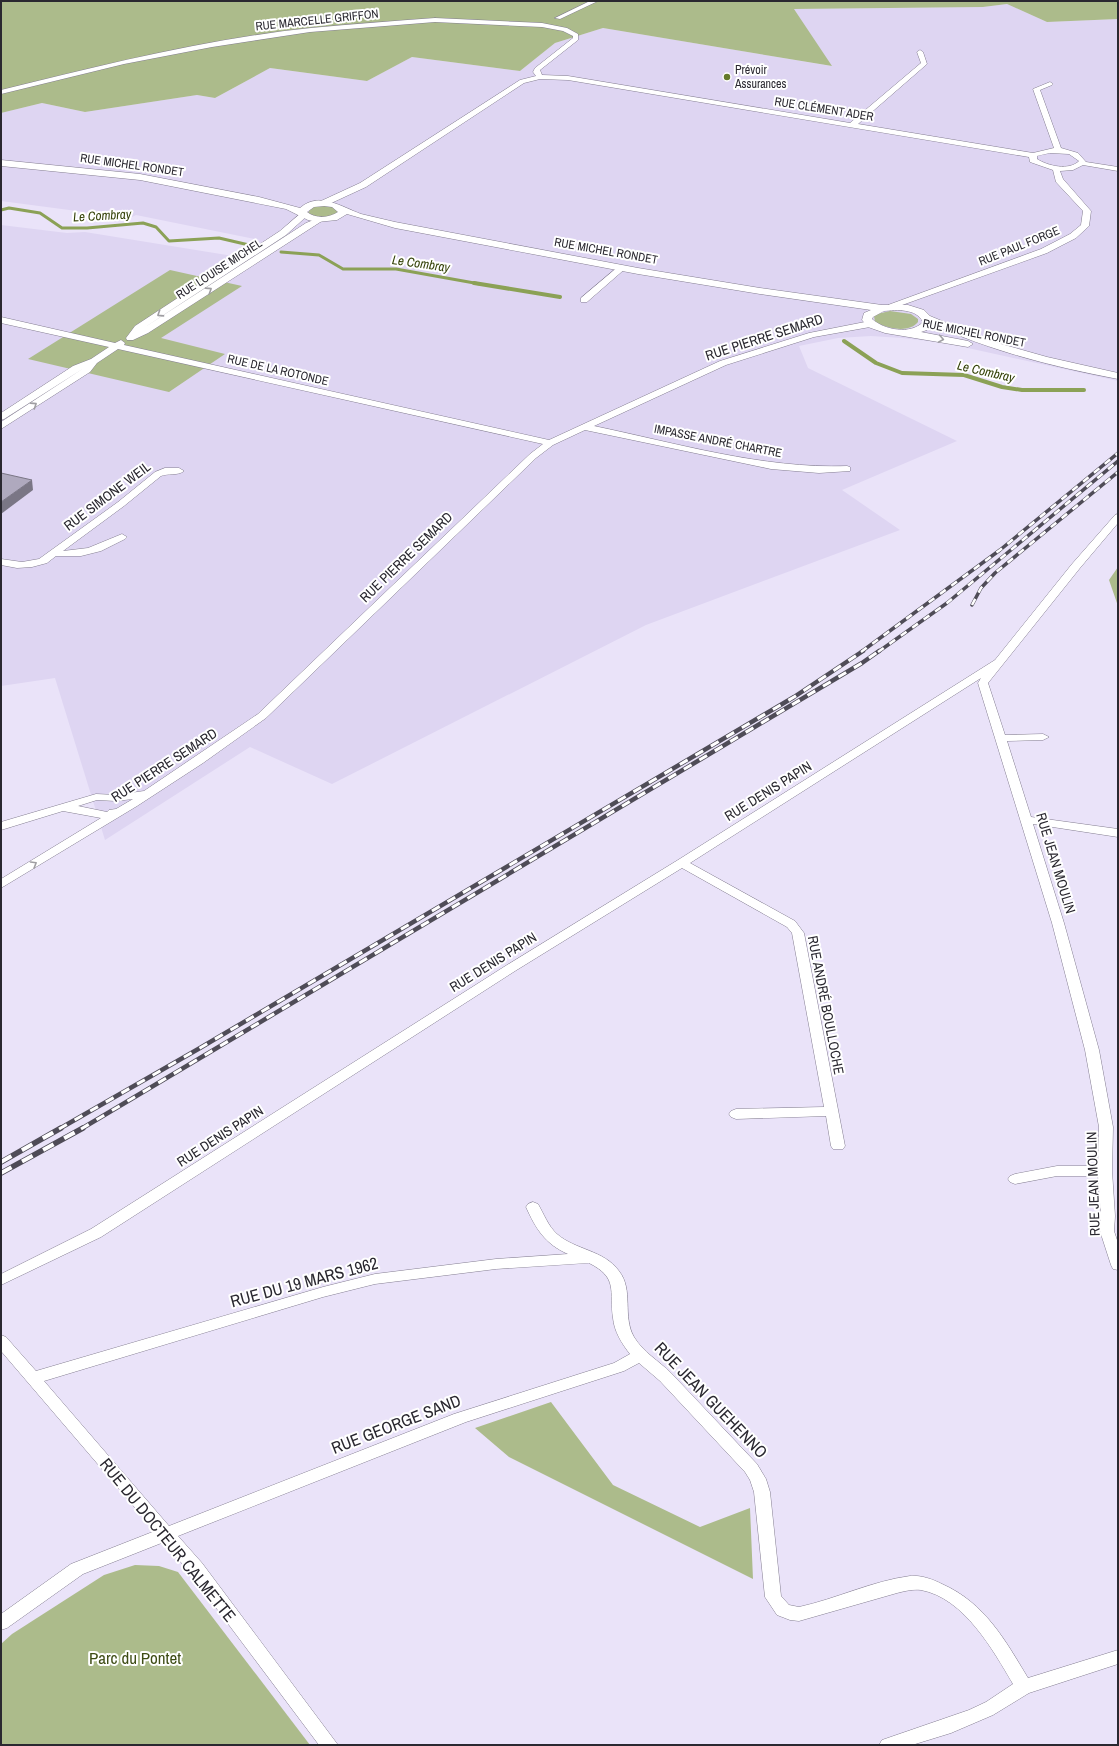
<svg xmlns="http://www.w3.org/2000/svg" width="1119" height="1746" font-family="'Archivo Narrow',sans-serif">
<rect width="100%" height="100%" fill="#eae3f9"/>
<path fill="#ded5f2" d="M1007 4 1047 22 1118 19V381L945 343 902 338 871 336 838 338 799 346 808 368 957 441 842 490 900 530 646 625 332 784 250 747 105 840 55 678 1 686V225L67 233 85 232 233 256 260 240 136 215 130 218 1 201V113L42 103 85 112 197 95 215 98 270 68 367 81 412 57 520 71 555 43 603 28 831 66 794 9 983 7Z"/>
<g fill="#acbb8b">
<path d="M1 1H1118V19L1047 22 1007 4 983 7 794 9 832 66 603 28 555 43 520 71 412 57 367 81 270 68 215 98 197 95 85 112 42 103 1 113Z"/>
<path d="M321 206H331L338 211C332 220 316 218 308 213L312 207Z"/>
<path d="M170 270 242 286 161 338 225 354 169 392 28 359Z"/>
<path d="M890 311 911 314 918 319V322C908 334 887 328 875 322L874 316 877 314Z"/>
<path d="M1118 567V606L1109 580Z"/>
<path d="M551 1402 613 1485 700 1527 750 1508 753 1579 509 1457 475 1428Z"/>
<path d="M135 1565 159 1566 178 1572 310 1745H1V1644L12 1634 104 1575Z"/>
</g>
<g fill="none" stroke-linecap="round" stroke-linejoin="round">
<g stroke="#8ba156" stroke-width="3">
<path d="M1 210 9 208 40 213 62 228H87L143 223 156 227 169 241 219 238 249 245"/>
<path d="M281 252 319 255 343 269H396L480 284"/>
</g>
<g stroke="#8ba156" stroke-width="4">
<path d="M474 283 560 297"/>
<path d="M844 341 876 363 902 373 964 375 1002 387 1022 390H1084"/>
</g>
<g stroke="#847e91" stroke-width="1">
<g id="minor">
<path d="M590 1H598L560 19 555 18Z"/>
<path d="M435 18 542 23 567 28 578 34V40L540 70 542 75 568 76 850 123 921 63 917 52 920 50 923 52 927 64 858 124 1033 153 1054 148 1033 89 1050 82 1053 84 1052 85 1040 90 1061 148 1078 153 1086 162 1118 167V171L1083 165 1073 170 1060 171 1063 179 1091 211 1089 226 1076 238 1047 253 891 309H888V305L1041 249 1070 234 1081 225 1083 211 1056 182 1053 170 1030 162 1029 157 568 80 540 79 524 83 366 187 327 205H321V201L360 183 520 80 536 76 533 72 535 68 573 38V36L563 31 542 27 435 22 310 32 212 47 124 64 1 94V90C103 65 206 39 311 28 352 24 394 21 435 18ZM1050 153 1069 154 1079 161C1069 171 1048 166 1037 159V156Z"/>
<path d="M301 213 308 215 286 235 142 329 306 223 321 217 325 219 148 333 133 340H127L126 338 135 326 280 231Z"/>
<path d="M619 266 626 268 587 302H581V298Z"/>
<path d="M1 317 115 343 121 340 125 343 124 345 549 440 720 361 809 333 870 321 874 324 870 327 814 337 726 365 594 426C676 443 763 469 847 466L850 467V471L819 473 771 469 585 430 553 445 536 458 266 718 203 763 137 806 1 888V879L101 818 63 811 1 830V822L96 794 116 795 144 791 258 714 530 454 543 444 118 349 97 363 90 372 1 429V422L84 368 4 419 1 420V413L73 366 91 359 109 347 1 323ZM133 799 116 809 109 810 107 812 78 806 97 800 116 801Z"/>
<path d="M165 468H179L184 471C178 476 168 473 161 476L124 506 63 551 88 548 122 534 127 537 125 539 101 551 81 556H56L47 563 32 567 17 568 1 565V559L22 562 39 559 118 502 155 472Z"/>
<path d="M1118 514V523L1080 568 988 683 1005 735 1043 734 1049 737 1043 740 1007 741 1031 817 1118 829V837L1033 824 1064 923 1099 1050 1113 1127 1112 1171 1115 1216 1114 1231 1118 1243V1270L1113 1269 1111 1265 1100 1231 1101 1216 1098 1176H1057L1015 1184 1010 1182 1008 1179 1010 1176 1015 1174 1057 1166H1098L1099 1127 1085 1050 1052 923 978 683 981 678 690 863 795 921 804 933 845 1146 843 1149H833L831 1146 826 1116 736 1119 731 1117 729 1114 731 1111 736 1109 824 1107 792 933 787 927 682 868 515 971 101 1237 1 1285V1274L91 1229 507 965 678 860 995 660 1072 564 1115 515Z"/>
<path d="M533 1202 538 1204C544 1214 548 1226 557 1234 575 1250 604 1250 619 1271 634 1290 622 1316 634 1337 643 1352 659 1361 671 1373 700 1403 728 1434 757 1464L766 1479 770 1492 781 1596 789 1605 799 1607C836 1599 872 1581 910 1576 921 1575 932 1579 942 1584 985 1603 1005 1640 1028 1678L1118 1650V1664L1029 1693 993 1715 951 1733 912 1745H879L882 1740 969 1710 986 1702 1013 1684C993 1650 964 1598 921 1590 913 1589 905 1591 897 1593L799 1621 790 1620 777 1615 765 1597 754 1492 750 1480 745 1472 660 1381 639 1363 624 1371 466 1422 178 1536 202 1563 338 1745H319L190 1573 164 1542 83 1574 7 1628 1 1630V1614L71 1564 155 1531 1 1351V1335L6 1337 36 1371 323 1287 375 1274 496 1259 568 1254C545 1244 536 1229 526 1207L528 1204ZM589 1263C619 1278 609 1291 613 1318 614 1331 622 1344 630 1354L614 1363 454 1414 169 1526 44 1381 323 1297 375 1284 496 1269Z"/>
</g>
</g>
<g stroke="#847e91" stroke-width="1">
<path id="tertiary" d="M1 160 140 174 259 197 300 208C319 191 342 207 361 214 372 217 384 219 395 222L638 268 760 288 882 305H908L924 310 930 316 954 326 1001 344 1047 357 1118 373V379C1054 367 991 351 932 324L927 330 921 332 968 341 973 344 968 347 885 333 868 327 862 320 864 313 871 310 760 294 638 274 395 228 347 214 337 220 317 222 308 220 286 209 140 180 1 166ZM324 206 332 207 338 212C329 218 316 219 307 212L314 207ZM884 311C897 310 916 308 923 322 911 335 884 330 872 319L873 317Z"/>
</g>
<use href="#minor" fill="#fff" fill-rule="evenodd"/>
<use href="#tertiary" fill="#fff" fill-rule="evenodd"/>
<g stroke="#4f4c57" stroke-width="3.5">
<g id="rail-far2">
<path d="M972 605 981 588 995 573 1118 472"/>
<path d="M861 652 1000 550 1118 453"/>
<path d="M878 652 947 603 1118 461"/>
</g>
</g>
<g stroke="#4f4c57" stroke-width="4.5">
<g id="rail-far1">
<path d="M59 1129 200 1048 794 697 863 651"/>
<path d="M81 1129 862 663 879 651"/>
</g>
</g>
<g stroke="#4f4c57" stroke-width="5.5">
<g id="rail">
<path d="M1 1162 61 1128"/>
<path d="M1 1173 83 1128"/>
</g>
</g>
<use href="#rail-far2" stroke="#fff" stroke-width="2.5" stroke-dasharray="7" stroke-linecap="butt"/>
<use href="#rail-far1" stroke="#fff" stroke-width="3" stroke-dasharray="9" stroke-linecap="butt"/>
<use href="#rail" stroke="#fff" stroke-width="4" stroke-dasharray="12" stroke-linecap="butt"/>
</g>
<path fill="#7a7685" d="M32 480 33 490 1 514V502Z"/>
<path fill="#afa9be" stroke="#7a7685" d="M1 473 32 480 1 502Z"/>
<defs><path id="oneway-chevron" d="M-2-3.5L2.5 0L-2 3.5" fill="none" stroke-width="1.6" stroke-linecap="round" stroke-linejoin="round"/></defs>
<g stroke="#9f9ea2">
<use href="#oneway-chevron" transform="translate(209 290) rotate(-33)"/>
<use href="#oneway-chevron" transform="translate(160 314) rotate(147)"/>
<use href="#oneway-chevron" transform="translate(941 339) rotate(10)"/>
<use href="#oneway-chevron" transform="translate(34 405) rotate(-33)"/>
<use href="#oneway-chevron" transform="translate(34 864) rotate(-31)"/>
</g>
<circle fill="#657a2b" stroke="#fff" stroke-width="1.5" cx="727" cy="77" r="4"/>
<g text-anchor="middle" stroke-width="4" stroke-linejoin="round" paint-order="stroke">
<g font-size="12" fill="#2a2830" stroke="#fff">
<text transform="translate(317 20) rotate(-6)" y="4">RUE MARCELLE GRIFFON</text>
<text transform="translate(824 109) rotate(9)" y="4">RUE CLÉMENT ADER</text>
<text transform="translate(132 165) rotate(8)" y="4">RUE MICHEL RONDET</text>
<text transform="translate(1019 246) rotate(-22)" y="4">RUE PAUL FORGE</text>
<text transform="translate(606 251) rotate(10)" y="4">RUE MICHEL RONDET</text>
<text transform="translate(219 269) rotate(-33)" y="4">RUE LOUISE MICHEL</text>
<text transform="translate(974 333) rotate(11)" y="4">RUE MICHEL RONDET</text>
<text transform="translate(278 370) rotate(13)" y="4">RUE DE LA ROTONDE</text>
<text transform="translate(718 441) rotate(11)" y="4">IMPASSE ANDRÉ CHARTRE</text>
</g>
<g font-size="12" fill="#2a2830" stroke="#fff" text-anchor="start">
<text x="735" y="74">Prévoir<tspan x="735" dy="14">Assurances</tspan></text>
</g>
<g font-size="13" font-style="italic" fill="#334107" stroke="#fff">
<text transform="translate(102 215) rotate(-3)" y="5">Le Combray</text>
<text transform="translate(421 263) rotate(8)" y="5">Le Combray</text>
<text transform="translate(986 371) rotate(13)" y="5">Le Combray</text>
</g>
<g font-size="14" fill="#2a2830" stroke="#fff">
<text transform="translate(764 337) rotate(-18)" y="5">RUE PIERRE SEMARD</text>
<text transform="translate(107 496) rotate(-37)" y="5">RUE SIMONE WEIL</text>
<text transform="translate(406 557) rotate(-44)" y="5">RUE PIERRE SEMARD</text>
<text transform="translate(164 765) rotate(-33)" y="5">RUE PIERRE SEMARD</text>
<text transform="translate(768 791) rotate(-32)" y="5">RUE DENIS PAPIN</text>
<text transform="translate(1056 863) rotate(73)" y="5">RUE JEAN MOULIN</text>
<text transform="translate(493 962) rotate(-32)" y="5">RUE DENIS PAPIN</text>
<text transform="translate(826 1005) rotate(79)" y="5">RUE ANDRÉ BOULLOCHE</text>
<text transform="translate(220 1136) rotate(-33)" y="5">RUE DENIS PAPIN</text>
<text transform="translate(1093 1184) rotate(-92)" y="5">RUE JEAN MOULIN</text>
</g>
<g font-size="17" fill="#2a2830" stroke="#fff">
<text transform="translate(304 1282) rotate(-15)" y="6">RUE DU 19 MARS 1962</text>
<text transform="translate(711 1400) rotate(46)" y="6">RUE JEAN GUEHENNO</text>
<text transform="translate(396 1424) rotate(-21)" y="6">RUE GEORGE SAND</text>
<text transform="translate(168 1540) rotate(51)" y="6">RUE DU DOCTEUR CALMETTE</text>
</g>
<g font-size="17" fill="#3e4c15" stroke="#fff">
<text x="135" y="1664">Parc du Pontet</text>
</g>
</g>
<rect width="1119" height="1746" fill="none" stroke="#2a2830" stroke-width="4"/>
</svg>
